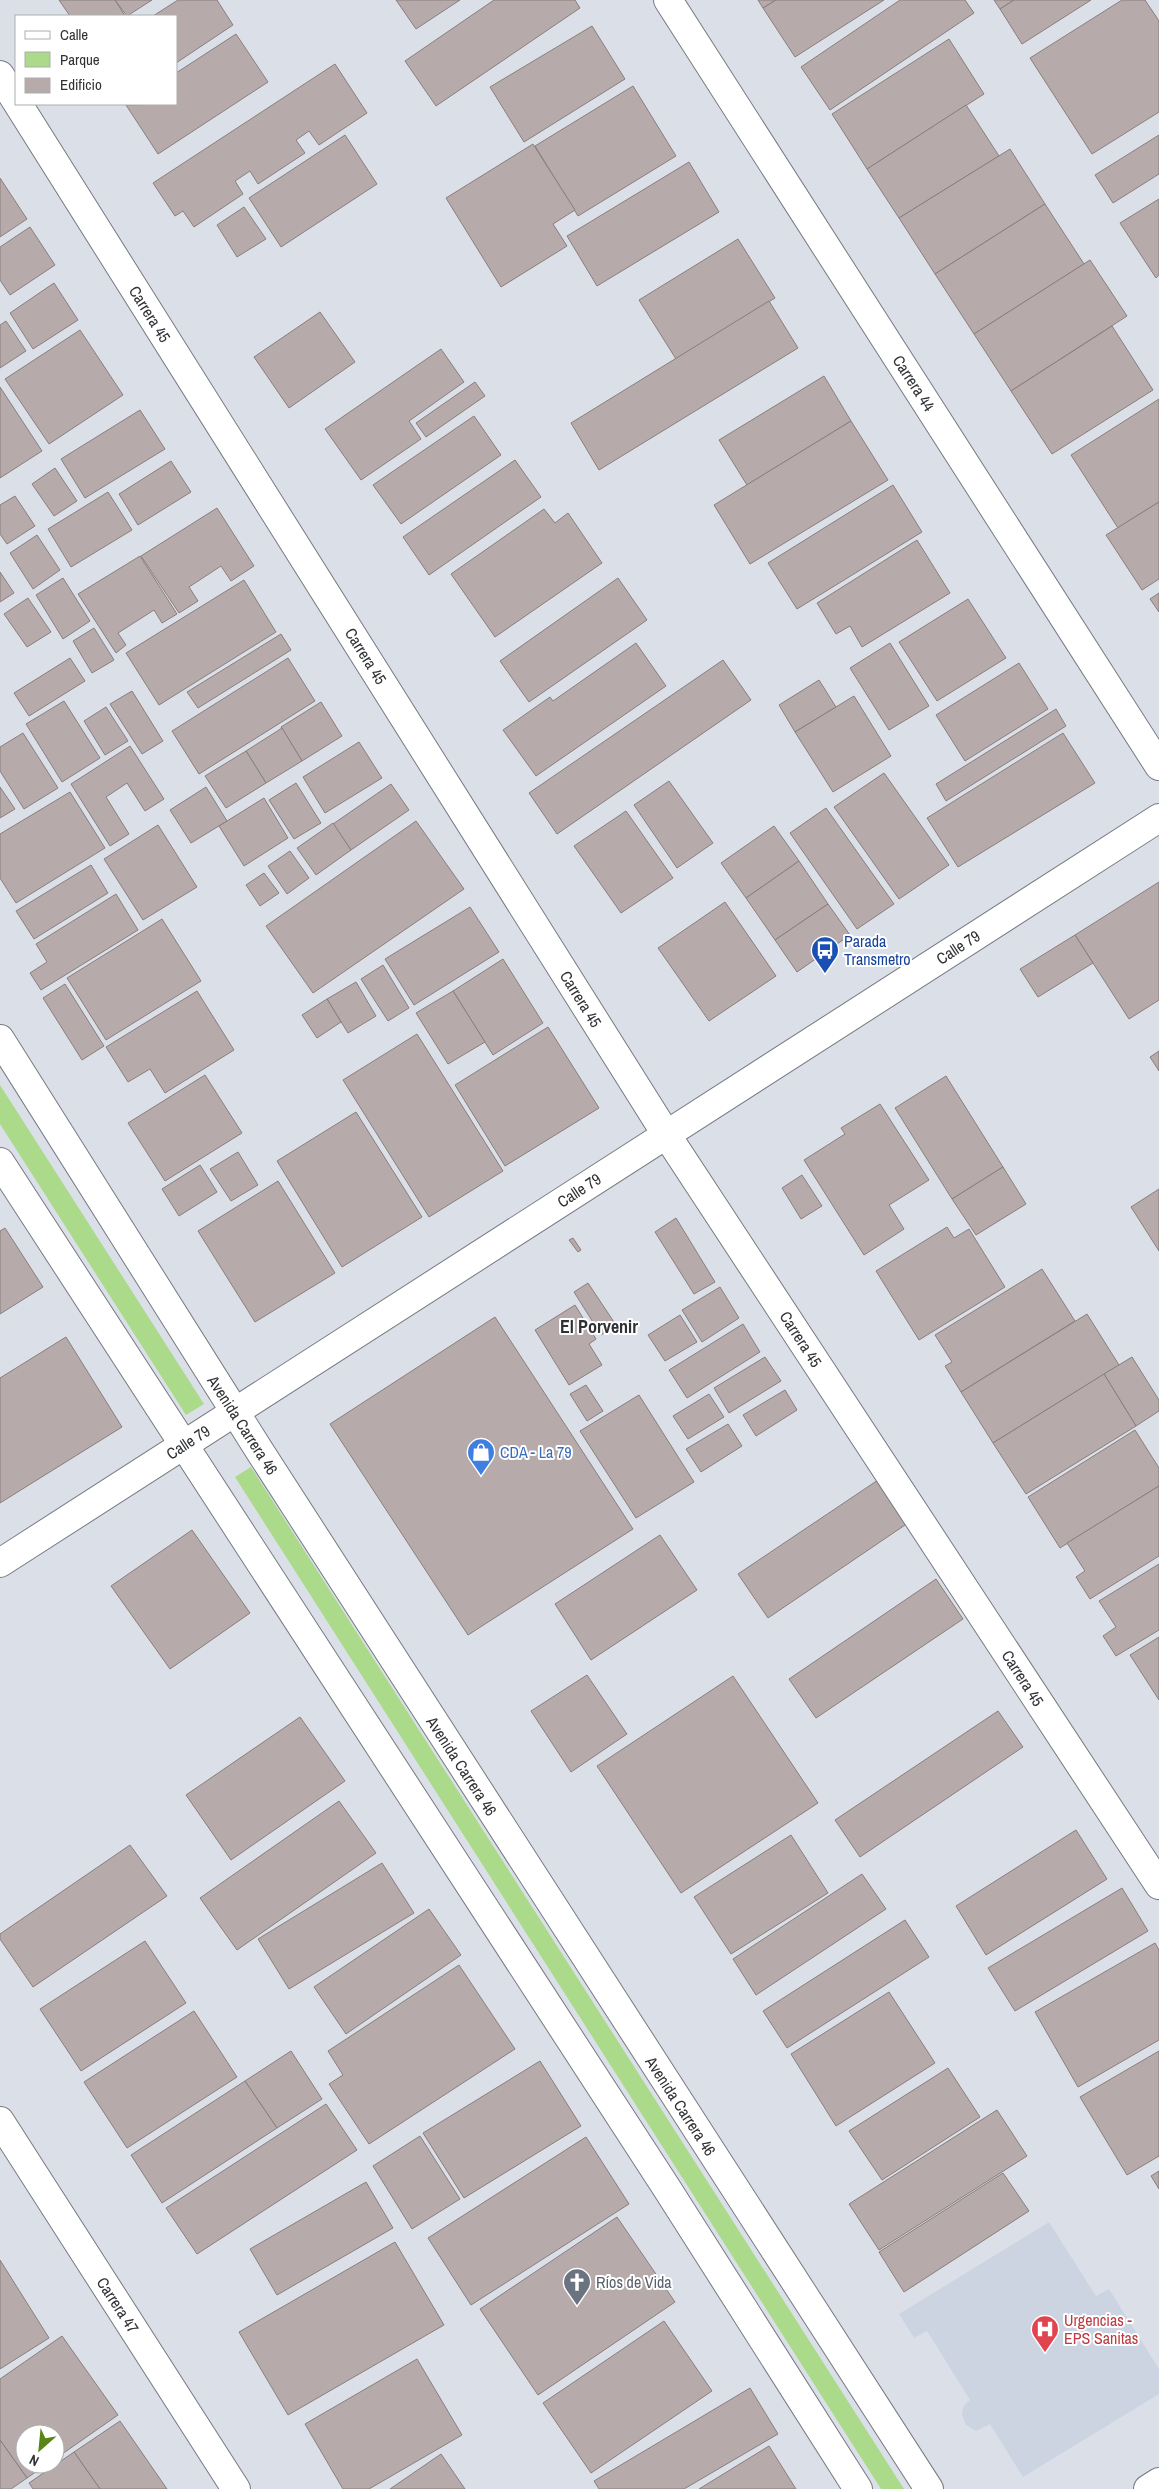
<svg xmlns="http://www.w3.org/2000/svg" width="1159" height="2489" font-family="'Archivo Narrow',sans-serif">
<rect width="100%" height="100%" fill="#dbe0e8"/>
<path fill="#ccd4e2" d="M1049 2222 1096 2296 1109 2289 1159 2369V2394L1023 2477 990 2424 976 2431 966 2425 962 2415 963 2407 970 2400 927 2331 914 2338 899 2314Z"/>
<g fill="#aada8a">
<path d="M0 1085 204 1404 186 1415 0 1124Z"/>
<path d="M251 1467 904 2489H881L235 1477Z"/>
</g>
<g fill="#b6abaa" stroke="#897e7d">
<path d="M59 0H115L125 16H70Z"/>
<path d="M115 0H152L127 16Z"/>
<path d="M178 0H217L233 25 176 63V16H153Z"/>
<path d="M396 0H460L416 29Z"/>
<path d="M494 0H575L580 8 436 106 405 61Z"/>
<path d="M758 0H776L763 8Z"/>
<path d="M776 0H884L795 57 763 8Z"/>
<path d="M900 0H965L974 13 830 110 801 67Z"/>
<path d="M994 0H1014L1000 9Z"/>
<path d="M1014 0H1091L1022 44 1000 9Z"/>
<path d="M1122 0H1145L1159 21V112L1092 154 1030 58Z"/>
<path d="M592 26 625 79 524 142 490 87Z"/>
<path d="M236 34 268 82 158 154 126 105 176 104V73Z"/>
<path d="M949 39 984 94 867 169 832 114Z"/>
<path d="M335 64 367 113 319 145 309 131 296 140 305 153 258 184 250 171 235 181 243 194 194 227 183 211 175 216 153 183Z"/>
<path d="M633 86 676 156 578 216 535 146Z"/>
<path d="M966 105 999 156 899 218 867 169Z"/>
<path d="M345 135 377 184 281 247 249 198Z"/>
<path d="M1159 135V174L1113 203 1095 175Z"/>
<path d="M533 144 575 210 553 224 567 246 501 287 446 198Z"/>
<path d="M1010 149 1045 204 935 274 899 218Z"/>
<path d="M689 162 719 212 597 286 567 236Z"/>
<path d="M0 178 27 219 0 237Z"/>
<path d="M1159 199V275L1156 278 1120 223Z"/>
<path d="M1045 204 1084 264 974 334 935 274Z"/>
<path d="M244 207 266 239 237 257 217 225Z"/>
<path d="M30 227 55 265 10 295 0 280V247Z"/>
<path d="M738 239 775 298 676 359 639 300Z"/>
<path d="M1090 260 1127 316 1011 391 974 334Z"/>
<path d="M54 283 78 320 33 349 10 313Z"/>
<path d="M769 301 798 348 599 470 571 423Z"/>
<path d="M320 312 355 362 289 408 254 357Z"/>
<path d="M6 321 26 351 0 368V325Z"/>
<path d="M1112 326 1153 390 1052 454 1011 391Z"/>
<path d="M80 330 123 395 49 444 5 379Z"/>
<path d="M441 349 464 382 409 421 421 439 361 480 325 429Z"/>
<path d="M824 376 851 421 747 485 719 440Z"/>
<path d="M475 382 485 396 426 437 416 423Z"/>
<path d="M0 387 42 451 0 478Z"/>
<path d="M1159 399V502L1118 528 1071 455Z"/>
<path d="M140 410 165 449 85 498 61 459Z"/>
<path d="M474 416 501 455 401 524 373 485Z"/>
<path d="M851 421 888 480 750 564 714 505Z"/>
<path d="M515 460 541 497 429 575 403 537Z"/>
<path d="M171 461 191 492 138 525 119 494Z"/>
<path d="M55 468 77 501 54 516 32 484Z"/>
<path d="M893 485 922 532 797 609 768 563Z"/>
<path d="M108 492 132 530 71 567 48 529Z"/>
<path d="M15 496 35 526 7 544 0 534V505Z"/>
<path d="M1159 502V579L1142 590 1106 535Z"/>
<path d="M217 508 254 566 231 581 221 566 189 587 198 601 179 613 141 556Z"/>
<path d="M544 509 555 523 568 513 602 563 495 637 451 574Z"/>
<path d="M37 535 60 570 33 589 10 553Z"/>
<path d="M917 540 950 593 862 647 850 626 836 634 817 603Z"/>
<path d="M140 556 177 614 162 623 154 610 118 633 126 645 116 653 78 594Z"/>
<path d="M0 572 14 593 0 602Z"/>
<path d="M63 578 90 621 63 639 36 595Z"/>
<path d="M618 578 647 620 529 702 500 661Z"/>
<path d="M244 580 276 632 159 705 126 653Z"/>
<path d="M1159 593V612L1150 599Z"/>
<path d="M28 598 51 632 27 647 4 614Z"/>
<path d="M968 599 1006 658 937 701 899 642Z"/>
<path d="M94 628 114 660 92 673 73 641Z"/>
<path d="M281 634 291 650 198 708 187 692Z"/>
<path d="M636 643 666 686 536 776 503 730 550 697 553 701Z"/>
<path d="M890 643 929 706 889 730 850 668Z"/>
<path d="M70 658 85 681 29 716 14 693Z"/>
<path d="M288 658 315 701 199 774 172 731Z"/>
<path d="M723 660 751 700 557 834 529 793Z"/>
<path d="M1019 663 1048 709 965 761 936 715Z"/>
<path d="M819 680 836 707 795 732 779 705Z"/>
<path d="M132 691 163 741 142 754 110 704Z"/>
<path d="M854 696 891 756 833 792 795 732Z"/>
<path d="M64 701 100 758 62 782 26 724Z"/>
<path d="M321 702 342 736 302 761 281 727Z"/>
<path d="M106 707 128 741 105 755 84 721Z"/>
<path d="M1056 709 1066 726 946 801 936 784Z"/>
<path d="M282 728 302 761 266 783 246 751Z"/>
<path d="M23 733 58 788 24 809 0 771V747Z"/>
<path d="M1063 733 1095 783 958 867 927 818Z"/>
<path d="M359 742 382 778 325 813 303 777Z"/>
<path d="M130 746 164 799 145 811 127 783 106 797 129 834 110 846 71 784Z"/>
<path d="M246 751 266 783 226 808 205 776Z"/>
<path d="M884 773 949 865 899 899 834 807Z"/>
<path d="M669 781 713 843 677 868 634 805Z"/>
<path d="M296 783 321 823 294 839 269 800Z"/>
<path d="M391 784 409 810 351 850 333 824Z"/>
<path d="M0 787 15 809 0 818Z"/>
<path d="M206 787 227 821 191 843 170 810Z"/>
<path d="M70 792 105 848 16 903 0 878V834Z"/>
<path d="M264 798 288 838 244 866 219 826Z"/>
<path d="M826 808 894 904 857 929 790 833Z"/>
<path d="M626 811 673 878 621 913 574 846Z"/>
<path d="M416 821 464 889 313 993 266 926Z"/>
<path d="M333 823 351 850 316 875 297 848Z"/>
<path d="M158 825 197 887 143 920 104 859Z"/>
<path d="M774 826 799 861 746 898 721 863Z"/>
<path d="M290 851 309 878 287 894 268 866Z"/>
<path d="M799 861 828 904 775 940 746 898Z"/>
<path d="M91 865 108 893 34 939 16 911Z"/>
<path d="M264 873 279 893 260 906 246 885Z"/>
<path d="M1159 882V1000L1129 1019 1075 935Z"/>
<path d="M116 894 138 930 41 990 30 973 47 962 36 944Z"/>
<path d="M725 902 776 976 709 1021 658 948Z"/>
<path d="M828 904 850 935 797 972 775 940Z"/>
<path d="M470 907 499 952 414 1005 385 959Z"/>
<path d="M162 919 201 981 106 1040 67 978Z"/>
<path d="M1075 935 1093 963 1038 997 1020 969Z"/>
<path d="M503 959 543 1023 493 1055 453 991Z"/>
<path d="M383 965 409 1008 388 1021 361 979Z"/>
<path d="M356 982 376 1016 348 1033 327 999Z"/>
<path d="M65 984 104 1046 82 1060 43 998Z"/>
<path d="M197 991 234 1050 165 1093 150 1069 128 1082 106 1047Z"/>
<path d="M453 991 485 1042 448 1064 416 1013Z"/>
<path d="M327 999 341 1022 317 1038 302 1015Z"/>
<path d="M548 1027 599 1108 505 1166 455 1085Z"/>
<path d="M417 1034 503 1171 429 1217 343 1080Z"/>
<path d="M1159 1051V1071L1150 1057Z"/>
<path d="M205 1075 242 1133 165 1181 128 1123Z"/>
<path d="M946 1076 1003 1167 952 1199 895 1108Z"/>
<path d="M880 1104 929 1180 889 1205 904 1229 864 1255 804 1160 845 1134 841 1128Z"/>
<path d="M356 1112 422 1217 342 1267 277 1161Z"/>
<path d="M238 1152 258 1185 231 1201 210 1169Z"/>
<path d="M200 1165 217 1192 179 1216 162 1189Z"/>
<path d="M1003 1167 1026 1204 976 1235 952 1199Z"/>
<path d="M802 1175 822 1206 801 1219 782 1188Z"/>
<path d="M278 1181 335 1273 255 1322 198 1231Z"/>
<path d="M1159 1189V1251L1131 1207Z"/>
<path d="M676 1218 715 1282 694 1294 655 1232Z"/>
<path d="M947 1227 954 1238 969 1229 1005 1287 919 1340 876 1271Z"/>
<path d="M5 1228 43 1287 0 1314V1231Z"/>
<path d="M573 1238 581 1250 578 1252 569 1240Z"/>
<path d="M1042 1269 1075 1321 961 1392 945 1366 952 1362 935 1335Z"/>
<path d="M588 1283 616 1325 601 1335 574 1292Z"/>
<path d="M720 1287 739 1318 702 1342 682 1310Z"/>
<path d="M575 1305 596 1339 589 1344 602 1365 569 1385 535 1330Z"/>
<path d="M1087 1314 1119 1365 993 1443 961 1392Z"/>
<path d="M680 1315 697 1342 665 1361 648 1335Z"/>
<path d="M495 1317 633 1529 468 1635 330 1424Z"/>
<path d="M743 1324 760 1352 687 1398 669 1370Z"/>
<path d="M66 1337 122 1427 0 1503V1378Z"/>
<path d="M765 1357 781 1381 729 1413 714 1388Z"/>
<path d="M1132 1357 1159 1400V1411L1136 1426 1104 1374Z"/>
<path d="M1104 1374 1136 1426 1026 1494 993 1443Z"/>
<path d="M586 1385 603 1411 587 1421 570 1394Z"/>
<path d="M785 1390 797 1410 756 1436 743 1415Z"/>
<path d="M709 1394 724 1417 688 1439 673 1416Z"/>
<path d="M639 1395 694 1482 636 1518 580 1431Z"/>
<path d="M728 1424 742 1446 701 1472 686 1449Z"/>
<path d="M1135 1430 1159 1468V1486L1060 1548 1028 1497Z"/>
<path d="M878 1480 908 1523 768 1618 738 1574Z"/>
<path d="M1159 1486V1556L1090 1599 1076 1577 1085 1571 1067 1543Z"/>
<path d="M192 1530 250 1613 170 1669 111 1586Z"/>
<path d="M660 1535 697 1590 591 1660 555 1604Z"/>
<path d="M1159 1564V1630L1116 1656 1103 1636 1116 1627 1099 1601Z"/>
<path d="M936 1579 963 1619 816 1718 789 1679Z"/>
<path d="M1159 1637V1700L1130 1655Z"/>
<path d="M587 1675 627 1734 571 1772 531 1711Z"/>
<path d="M733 1676 818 1803 681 1893 597 1766Z"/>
<path d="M998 1711 1023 1747 860 1857 835 1820Z"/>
<path d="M300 1717 345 1781 231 1860 186 1795Z"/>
<path d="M339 1801 376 1853 237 1950 200 1898Z"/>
<path d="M1076 1830 1107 1879 986 1955 956 1906Z"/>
<path d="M791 1835 828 1893 731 1954 694 1897Z"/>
<path d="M130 1845 167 1896 33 1987 0 1939V1934Z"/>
<path d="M382 1863 414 1913 289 1989 258 1939Z"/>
<path d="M862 1874 886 1909 756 1995 733 1959Z"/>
<path d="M1122 1888 1148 1931 1015 2011 988 1968Z"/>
<path d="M429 1909 461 1955 346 2034 314 1987Z"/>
<path d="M905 1920 929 1957 787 2048 763 2011Z"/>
<path d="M145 1941 186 2003 81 2071 40 2009Z"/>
<path d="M1155 1943 1159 1950V2040L1078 2087 1035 2012Z"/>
<path d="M459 1965 515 2049 369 2144 329 2084 343 2075 328 2051Z"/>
<path d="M889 1992 935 2063 836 2126 791 2054Z"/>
<path d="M194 2011 237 2077 127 2148 84 2082Z"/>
<path d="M291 2051 322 2099 277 2128 245 2081Z"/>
<path d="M1159 2051V2156L1127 2175 1080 2097Z"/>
<path d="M540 2061 581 2126 464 2198 423 2133Z"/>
<path d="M948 2068 980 2117 882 2180 849 2131Z"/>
<path d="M245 2081 277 2128 162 2203 131 2155Z"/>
<path d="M326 2104 357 2150 197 2254 166 2208Z"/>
<path d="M997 2110 1027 2156 879 2250 849 2204Z"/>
<path d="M420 2136 460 2199 412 2229 373 2166Z"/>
<path d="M586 2137 629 2204 471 2305 428 2238Z"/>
<path d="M1159 2171V2189L1151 2176Z"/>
<path d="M1003 2173 1029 2211 904 2292 879 2252Z"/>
<path d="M366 2182 393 2228 277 2295 250 2249Z"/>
<path d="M617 2217 675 2302 538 2395 480 2309Z"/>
<path d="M395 2242 444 2325 288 2415 239 2332Z"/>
<path d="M0 2260 49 2338 0 2369Z"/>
<path d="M664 2321 712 2391 591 2473 543 2403Z"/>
<path d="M62 2336 118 2415 55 2459V2434H25V2464H47L27 2478 0 2440V2379Z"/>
<path d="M417 2359 462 2435 369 2489H343L305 2424Z"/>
<path d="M750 2388 778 2434 684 2489H599L594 2481Z"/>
<path d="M120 2421 167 2489H100L74 2452Z"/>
<path d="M0 2440 27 2478 11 2489H0Z"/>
<path d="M769 2446 796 2489H699Z"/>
<path d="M74 2452 100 2489H33L29 2483Z"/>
<path d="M441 2454 465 2489H390Z"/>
</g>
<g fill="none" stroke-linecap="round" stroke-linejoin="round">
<g stroke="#767a82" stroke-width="30">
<g id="minor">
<path d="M668 0 1159 766"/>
<path d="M0 75 16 101"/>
<path d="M18 104 666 1134 1159 1885"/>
<path d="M0 2121 236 2489"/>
<path d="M1148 2489 1159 2482"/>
</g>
</g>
<g stroke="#767a82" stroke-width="30">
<g id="major">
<path d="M0 1039 259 1450 929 2489"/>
<path d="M0 1162 666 2187 858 2489"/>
<path d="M0 1563 1159 818"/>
</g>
</g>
<use href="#minor" stroke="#fff" stroke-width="28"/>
<use href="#major" stroke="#fff" stroke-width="28"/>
</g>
<defs>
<g id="bus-pin" transform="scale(1.4375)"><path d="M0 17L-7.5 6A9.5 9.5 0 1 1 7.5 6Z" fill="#1a4fb4" stroke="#fff"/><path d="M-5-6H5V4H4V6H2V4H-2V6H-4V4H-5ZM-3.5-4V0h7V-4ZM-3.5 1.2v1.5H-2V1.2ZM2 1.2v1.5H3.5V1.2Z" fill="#fff"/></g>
<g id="shop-pin" transform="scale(1.4375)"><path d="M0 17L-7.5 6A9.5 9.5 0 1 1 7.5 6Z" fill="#3f7fe0" stroke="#fff"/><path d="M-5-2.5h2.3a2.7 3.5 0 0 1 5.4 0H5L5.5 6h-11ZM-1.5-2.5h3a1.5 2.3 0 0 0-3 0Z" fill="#fff"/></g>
<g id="church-pin" transform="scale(1.4375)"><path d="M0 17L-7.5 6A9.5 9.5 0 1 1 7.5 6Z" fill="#6b7280" stroke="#fff"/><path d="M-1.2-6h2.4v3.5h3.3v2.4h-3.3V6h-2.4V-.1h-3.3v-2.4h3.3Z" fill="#fff"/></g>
<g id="hospital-pin" transform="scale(1.4375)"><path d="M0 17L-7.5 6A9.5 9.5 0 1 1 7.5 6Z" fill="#e0444e" stroke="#fff"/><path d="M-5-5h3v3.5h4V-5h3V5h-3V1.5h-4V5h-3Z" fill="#fff"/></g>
</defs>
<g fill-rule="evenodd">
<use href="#bus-pin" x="825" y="950"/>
<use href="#shop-pin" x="481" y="1452"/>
<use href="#church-pin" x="577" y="2282"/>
<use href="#hospital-pin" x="1045" y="2329"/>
</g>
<g text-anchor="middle" stroke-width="4" stroke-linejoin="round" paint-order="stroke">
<g font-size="16" fill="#2f3134" stroke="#fff">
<text transform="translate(150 314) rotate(58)" y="6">Carrera 45</text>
<text transform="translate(914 383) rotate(57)" y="6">Carrera 44</text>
<text transform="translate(366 656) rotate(58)" y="6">Carrera 45</text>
<text transform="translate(958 947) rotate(-33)" y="6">Calle 79</text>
<text transform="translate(581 999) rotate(58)" y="6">Carrera 45</text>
<text transform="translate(579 1190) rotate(-33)" y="6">Calle 79</text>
<text transform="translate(801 1339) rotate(57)" y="6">Carrera 45</text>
<text transform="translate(243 1425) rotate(57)" y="6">Avenida Carrera 46</text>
<text transform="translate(188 1442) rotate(-33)" y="6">Calle 79</text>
<text transform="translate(1023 1678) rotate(57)" y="6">Carrera 45</text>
<text transform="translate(462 1766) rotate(57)" y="6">Avenida Carrera 46</text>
<text transform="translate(681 2106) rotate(57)" y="6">Avenida Carrera 46</text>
<text transform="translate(118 2305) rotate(57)" y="6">Carrera 47</text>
</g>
<g font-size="16" fill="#164399" stroke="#fff" text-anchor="start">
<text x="844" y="947">Parada<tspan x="844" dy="18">Transmetro</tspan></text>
</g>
<g font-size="16" fill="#366cbe" stroke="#fff" text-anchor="start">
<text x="500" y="1458">CDA - La 79</text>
</g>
<g font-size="16" fill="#5b616d" stroke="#fff" text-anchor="start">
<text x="596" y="2288">Ríos de Vida</text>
</g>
<g font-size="16" fill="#be3a42" stroke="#fff" text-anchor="start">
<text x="1064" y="2326">Urgencias -<tspan x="1064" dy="18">EPS Sanitas</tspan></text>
</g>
<g font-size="18" font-weight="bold" fill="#2f3134" stroke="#fff">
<text x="599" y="1333">El Porvenir</text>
</g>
</g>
<rect x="15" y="15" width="162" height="90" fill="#ffffff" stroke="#acadae"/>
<rect x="25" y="31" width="25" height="8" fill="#ffffff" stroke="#acadae"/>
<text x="60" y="40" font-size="15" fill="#2f3134">Calle</text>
<rect x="25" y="52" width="25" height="15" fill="#aada8a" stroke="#acadae"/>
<text x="60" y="65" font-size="15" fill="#2f3134">Parque</text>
<rect x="25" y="78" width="25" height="15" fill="#b6abaa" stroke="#acadae"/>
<text x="60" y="90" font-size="15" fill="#2f3134">Edificio</text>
<g transform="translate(40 2449) rotate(207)"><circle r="24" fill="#ffffff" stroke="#acadae"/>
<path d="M0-4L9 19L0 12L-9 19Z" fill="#588513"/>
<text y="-8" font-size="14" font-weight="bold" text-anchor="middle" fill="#2f3134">N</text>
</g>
</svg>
